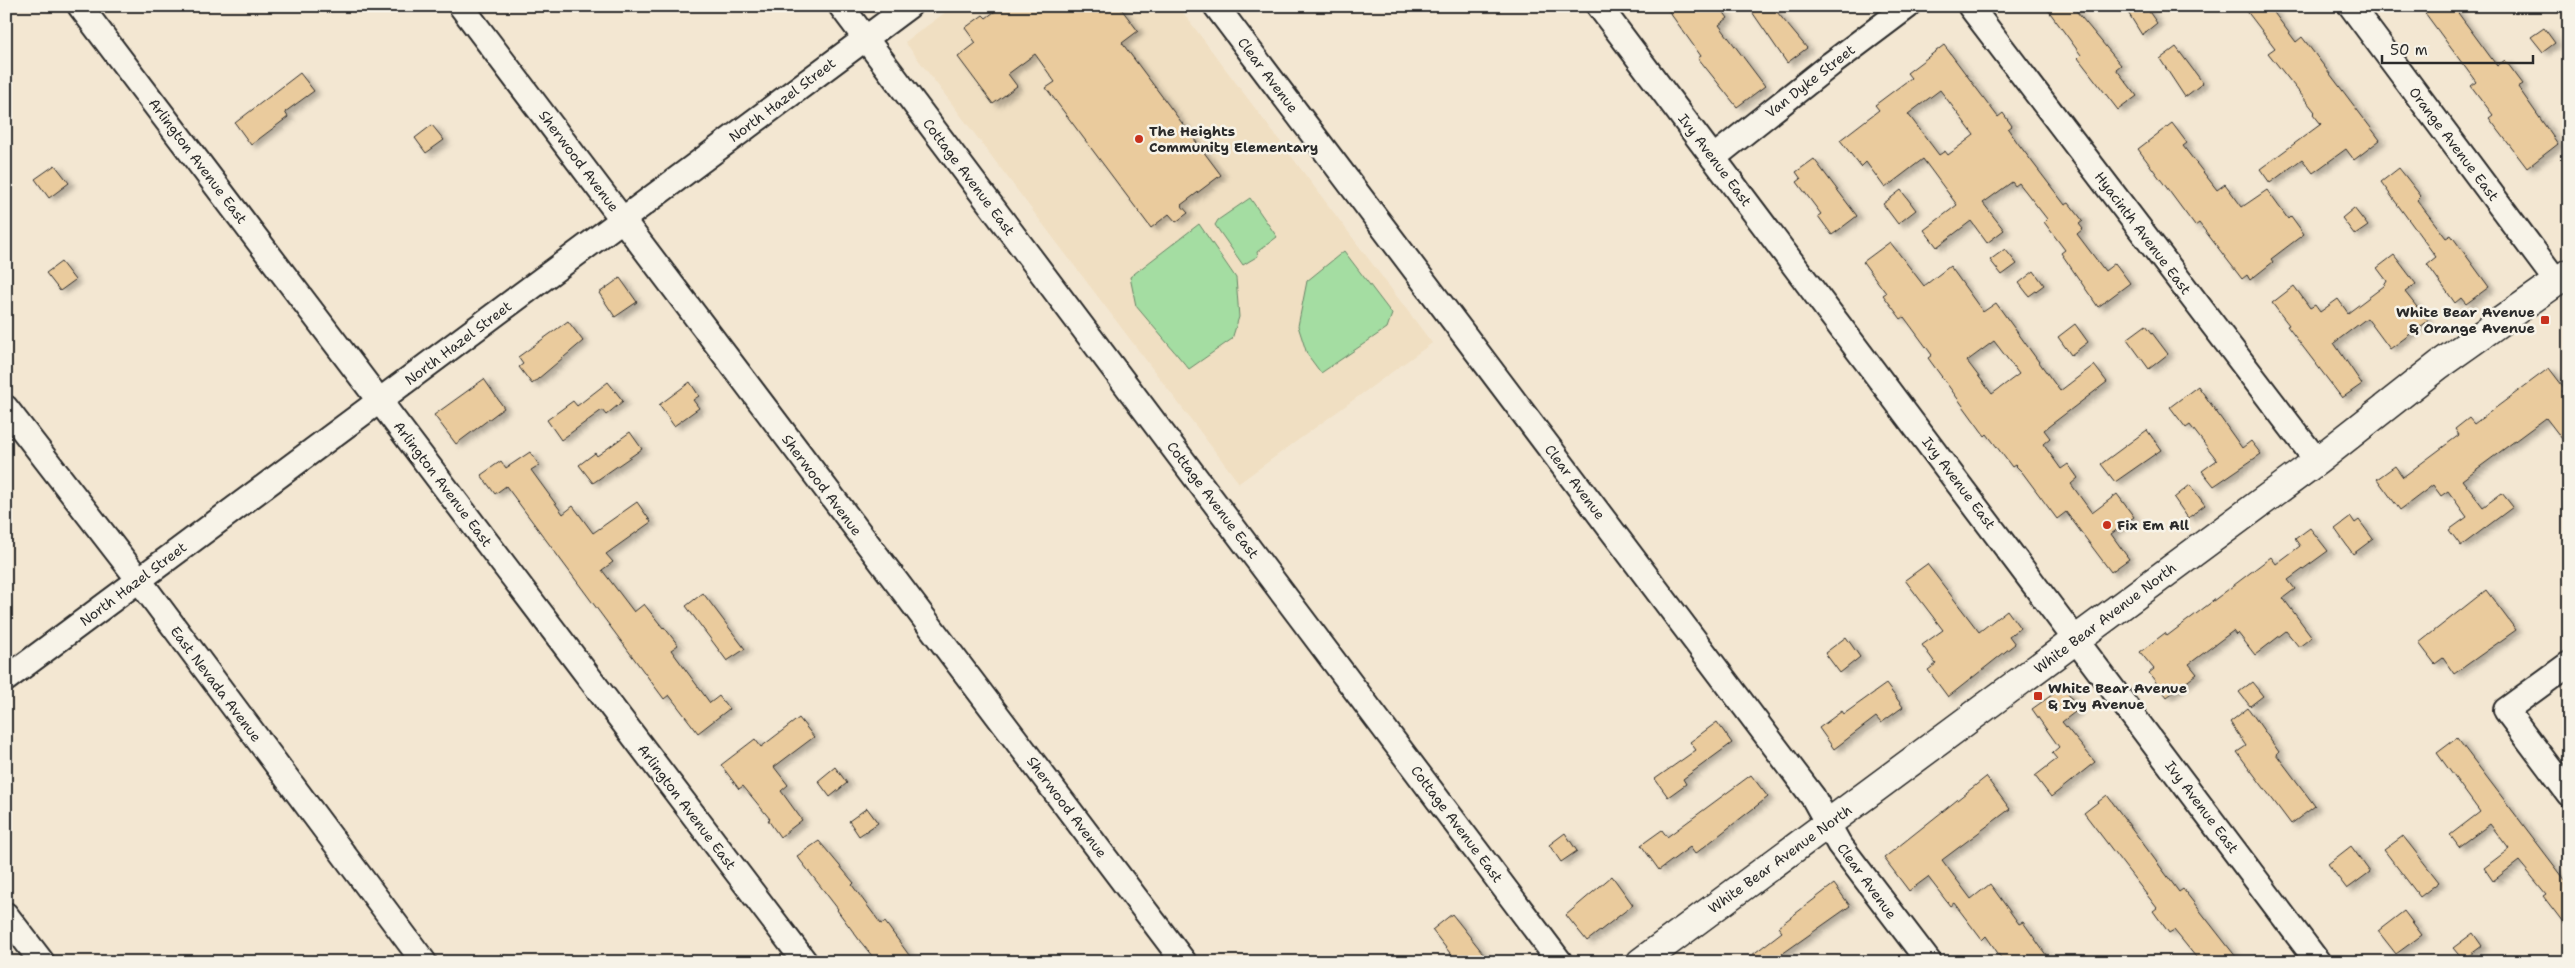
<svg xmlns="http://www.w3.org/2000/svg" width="2575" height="968" font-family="'Shantell Sans',sans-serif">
<defs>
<filter id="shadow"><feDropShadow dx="5.5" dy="3" stdDeviation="2.5" flood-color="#0004"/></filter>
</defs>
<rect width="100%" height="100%" fill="#f3e7d2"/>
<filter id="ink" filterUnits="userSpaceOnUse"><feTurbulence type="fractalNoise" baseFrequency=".02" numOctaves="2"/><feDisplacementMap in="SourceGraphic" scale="10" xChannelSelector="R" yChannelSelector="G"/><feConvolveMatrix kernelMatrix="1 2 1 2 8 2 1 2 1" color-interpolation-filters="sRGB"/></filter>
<g filter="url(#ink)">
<path fill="#f0dfc2" d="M954 6H1178L1432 343 1239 483 905 42Z"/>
<g fill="#a4dda2" stroke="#688466">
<path d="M1250 198 1277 237 1257 252 1258 256 1243 265 1215 225 1218 220Z"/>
<path d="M1199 224 1236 278 1239 317 1232 339 1189 369 1136 306 1130 277Z"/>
<path d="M1344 251 1392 314 1387 328 1321 373 1307 354 1298 326 1307 281Z"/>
</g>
<g fill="#eacb9d" stroke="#2b2b2b" fill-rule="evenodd" filter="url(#shadow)">
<path d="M1002 6H1119L1138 31 1122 43 1221 175 1181 205 1188 213 1176 222 1169 214 1151 228 1046 88 1055 82 1035 54 1008 74 1017 86 993 104 958 57 976 43 965 28 983 15 986 18Z"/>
<path d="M1665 6H1719L1728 18 1719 25 1765 86 1737 107 1698 58 1701 56Z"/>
<path d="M1748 6H1772L1807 48 1787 63Z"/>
<path d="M2045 6H2072L2121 65 2116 69 2137 96 2118 110 2078 58 2081 55Z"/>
<path d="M2124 6H2145L2157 23 2142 35Z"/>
<path d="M2243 6H2269L2296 42 2302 37 2380 140 2354 160 2346 149 2313 173 2302 159 2270 183 2260 169 2321 124 2313 114 2315 112 2268 53 2275 48Z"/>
<path d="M2420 6H2453L2497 66 2505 60 2523 84 2518 87 2558 144 2527 168 2489 118 2493 115 2471 86 2476 82Z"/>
<path d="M2544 28 2555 43 2543 52 2531 37Z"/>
<path d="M1944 45 1998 117 2003 113 2012 126 2008 129 2017 142 2065 205 2069 203 2083 221 2079 224 2083 229 2077 234 2105 271 2115 263 2130 283 2098 307 2061 253 2065 250 2044 222 2047 219 2019 183 2015 186 2012 182 1983 203 2004 230 1987 243 1971 221 1937 247 1924 230 1957 205 1923 159 1885 188 1866 162 1861 167 1840 140 1879 110 1875 105 1911 78 1907 73ZM1940 90 1974 135 1948 155 1945 151 1939 155 1908 114Z"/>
<path d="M2176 47 2203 83 2185 97 2160 59Z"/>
<path d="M300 73 314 91 285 112 288 117 251 145 235 123Z"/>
<path d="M2172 123 2187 143 2183 146 2217 190 2225 184 2242 207 2267 190 2288 219 2291 216 2304 234 2271 259 2273 262 2250 280 2247 275 2242 279 2199 223 2195 226 2138 149Z"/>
<path d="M432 125 444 140 426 153 415 138Z"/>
<path d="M1814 159 1857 216 1832 235 1818 216 1821 214 1797 182 1801 179 1796 172Z"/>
<path d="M55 165 69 183 49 198 35 179Z"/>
<path d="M2399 168 2421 196 2417 200 2446 238 2451 235 2489 287 2466 304 2461 298 2455 303 2427 264 2436 257 2381 182Z"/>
<path d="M1901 190 1916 210 1898 224 1883 204Z"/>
<path d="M2354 208 2368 226 2355 235 2342 218Z"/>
<path d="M1890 242 1924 286 1950 266 1983 312 1996 303 2060 391 2094 365 2107 382 2044 430 2050 438 2043 444 2061 469 2068 464 2078 478 2071 484 2092 513 2117 494 2134 517 2111 534 2129 559 2111 572 2066 512 2057 519 2022 472 2015 465 2012 467 1987 434 1985 436 1928 358 1932 355 1904 317 1901 319 1883 295 1886 293 1863 262ZM1994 341 2019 374 1992 394 1967 361Z"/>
<path d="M2005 249 2017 264 2002 275 1990 260Z"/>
<path d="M2394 255 2416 284 2405 292 2428 321 2390 349 2367 318 2334 343 2362 384 2342 398 2287 326 2289 325 2272 303 2294 286 2310 308 2315 305 2320 312 2338 299 2348 313 2384 286 2387 281 2377 268Z"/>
<path d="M61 262 75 280 60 291 46 273Z"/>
<path d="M2034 271 2044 285 2029 296 2019 283Z"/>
<path d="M620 278 637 302 615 317 599 293Z"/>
<path d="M568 321 583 341 532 384 519 367 523 364 518 357Z"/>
<path d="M2075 324 2088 342 2071 355 2058 337Z"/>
<path d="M2146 325 2168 354 2149 369 2127 339Z"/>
<path d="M2549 368 2565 389 2562 391 2569 400V448L2546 418 2462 480 2483 507 2502 493 2513 507 2461 546 2449 530 2467 517 2448 491 2441 496 2433 485 2400 510 2377 479 2395 466 2403 477 2459 435 2455 429 2469 418 2474 424Z"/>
<path d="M484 379 504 408 456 444 434 415Z"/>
<path d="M608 382 623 401 606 415 602 410 561 440 547 420 573 401 577 406Z"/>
<path d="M690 382 699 396 693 400 699 408 674 426 659 405Z"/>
<path d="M2198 386 2242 448 2251 441 2261 454 2214 486 2202 471 2217 460 2190 425 2186 428 2170 407Z"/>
<path d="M2147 430 2161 450 2115 482 2101 464Z"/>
<path d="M630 432 642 449 593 483 579 465 595 453 597 456Z"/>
<path d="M530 452 539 465 531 470 563 514 573 506 593 533 637 502 651 522 606 554 613 562 602 570 634 612 644 604 663 628 664 627 678 645 671 650 710 703 719 696 729 709 698 733 669 695 664 699 506 486 495 494 481 475 501 461 506 468Z"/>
<path d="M2190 485 2205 505 2188 518 2174 498Z"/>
<path d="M2351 517 2355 523 2359 520 2373 539 2353 554 2335 529Z"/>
<path d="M2310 528 2328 551 2288 580 2295 589 2283 598 2312 637 2299 647 2286 631 2255 655 2238 633 2236 635 2233 631 2189 664 2197 674 2167 697 2149 673 2154 669 2140 652 2165 633 2167 636 2271 557 2276 564 2300 546 2295 539Z"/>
<path d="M1927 564 1979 632 2007 610 2020 628 2009 636 2015 644 1948 697 1928 670 1936 664 1922 645 1943 630 1905 580Z"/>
<path d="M2486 590 2516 630 2454 674 2443 658 2435 664 2419 643Z"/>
<path d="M703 593 745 649 727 661 686 606Z"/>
<path d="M1846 637 1860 657 1840 673 1825 653Z"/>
<path d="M2252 682 2263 696 2250 706 2239 692Z"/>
<path d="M1886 684 1903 707 1881 723 1876 717 1834 749 1819 728 1842 711 1844 714Z"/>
<path d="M2063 687 2079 709 2062 722 2095 762 2051 797 2035 776 2057 759 2052 753 2059 747 2032 709Z"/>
<path d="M2248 708 2279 752 2276 754 2315 806 2291 824 2237 752 2246 746 2230 722Z"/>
<path d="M799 718 814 737 774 767 788 785 781 791 802 820 780 837 768 820 770 819 743 786 739 789 721 765 755 739 761 747Z"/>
<path d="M1717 722 1732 743 1683 779 1686 784 1668 797 1655 779 1696 750 1690 742Z"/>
<path d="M2457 738 2569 885V930L2543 896 2546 894 2519 861 2493 881 2484 868 2509 849 2490 824 2459 847 2450 835 2480 812 2437 753Z"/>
<path d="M835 767 847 783 830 797 818 781Z"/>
<path d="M1751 775 1768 797 1695 854 1690 847 1659 870 1641 845 1662 830 1667 837Z"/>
<path d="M1986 777 2010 809 1942 860 1971 899 1990 884 2019 924 2023 922 2051 962H2004L1986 936 1982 940 1954 903 1950 906 1928 877 1909 891 1884 858Z"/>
<path d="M2107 795 2179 892 2183 889 2240 962H2200L2174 930 2169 933 2153 911 2157 908 2084 813Z"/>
<path d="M867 808 878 823 859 836 849 821Z"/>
<path d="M1565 833 1577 851 1561 862 1549 845Z"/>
<path d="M2403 836 2439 882 2420 897 2384 850Z"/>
<path d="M819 841 854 883 852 885 881 924 885 922 914 962H877L860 941 837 910 838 909 797 856Z"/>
<path d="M2351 846 2370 872 2347 889 2328 864Z"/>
<path d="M1612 876 1633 905 1587 941 1566 915Z"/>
<path d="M1834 884 1850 906 1782 954 1787 962H1743L1782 932 1778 927Z"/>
<path d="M2404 911 2422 935 2396 954 2378 931Z"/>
<path d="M1452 914 1490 962H1457L1432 930Z"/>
<path d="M2473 933 2482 946 2463 960 2453 948Z"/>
</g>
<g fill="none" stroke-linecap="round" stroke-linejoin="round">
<g stroke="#2b2b2b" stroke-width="28">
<g id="minor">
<path d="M80 6 805 962"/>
<path d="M461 6 1184 962"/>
<path d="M841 6 1560 962"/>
<path d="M1216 6 1813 797 1839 844 1929 962"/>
<path d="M1599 6 2318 962"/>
<path d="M1970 6 2317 461"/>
<path d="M2351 6 2557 282"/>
<path d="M1713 158 1831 64 1908 6"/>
<path d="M6 408 139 580 424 962"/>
<path d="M2569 664 2506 710 2569 794"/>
<path d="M6 679 909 6"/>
<path d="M6 915 42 962"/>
</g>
</g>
<g stroke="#2b2b2b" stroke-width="31">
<path id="major" d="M1641 962 2317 461 2439 365 2569 273"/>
</g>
<use href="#minor" stroke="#f7f3e8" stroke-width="24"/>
<use href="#major" stroke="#f7f3e8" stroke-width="28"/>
</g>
</g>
<g fill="#c8321e" stroke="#f7f3e8" stroke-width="2">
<circle cx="1139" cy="139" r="5"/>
<rect x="2540" y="315" width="10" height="10" rx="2.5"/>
<circle cx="2107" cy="525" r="5"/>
<rect x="2033" y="691" width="10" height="10" rx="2.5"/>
</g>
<g text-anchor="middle" stroke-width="5" stroke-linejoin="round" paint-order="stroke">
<g font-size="14" fill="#2b2b2b" stroke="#f7f3e8">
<text transform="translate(1268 75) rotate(53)" y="5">Clear Avenue</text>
<text transform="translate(1810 81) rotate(-38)" y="5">Van Dyke Street</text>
<text transform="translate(782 100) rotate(-37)" y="5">North Hazel Street</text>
<text transform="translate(2454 144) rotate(53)" y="5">Orange Avenue East</text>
<text transform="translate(1715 160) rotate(53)" y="5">Ivy Avenue East</text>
<text transform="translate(198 161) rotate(53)" y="5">Arlington Avenue East</text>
<text transform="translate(579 161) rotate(53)" y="5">Sherwood Avenue</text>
<text transform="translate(969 177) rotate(53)" y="5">Cottage Avenue East</text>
<text transform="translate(2143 233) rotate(53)" y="5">Hyacinth Avenue East</text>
<text transform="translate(458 343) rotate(-37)" y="5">North Hazel Street</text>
<text transform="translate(1575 482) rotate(53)" y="5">Clear Avenue</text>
<text transform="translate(1959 483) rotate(53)" y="5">Ivy Avenue East</text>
<text transform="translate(443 484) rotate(53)" y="5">Arlington Avenue East</text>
<text transform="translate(822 485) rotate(53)" y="5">Sherwood Avenue</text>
<text transform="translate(1213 500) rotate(53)" y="5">Cottage Avenue East</text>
<text transform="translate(133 584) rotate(-37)" y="5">North Hazel Street</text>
<text transform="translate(2105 618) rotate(-37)" y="5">White Bear Avenue North</text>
<text transform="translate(216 684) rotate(53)" y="5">East Nevada Avenue</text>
<text transform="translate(687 807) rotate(53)" y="5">Arlington Avenue East</text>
<text transform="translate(1067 807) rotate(53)" y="5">Sherwood Avenue</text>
<text transform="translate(2202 807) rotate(53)" y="5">Ivy Avenue East</text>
<text transform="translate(1457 824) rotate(53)" y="5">Cottage Avenue East</text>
<text transform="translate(1780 859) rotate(-36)" y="5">White Bear Avenue North</text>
<text transform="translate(1867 881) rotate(54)" y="5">Clear Avenue</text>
</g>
<g font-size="14" font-weight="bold" fill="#2b2b2b" stroke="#f7f3e8" text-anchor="start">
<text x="1149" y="136">The Heights<tspan x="1149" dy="16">Community Elementary</tspan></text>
<text x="2535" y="317" text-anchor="end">White Bear Avenue<tspan x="2535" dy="16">&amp; Orange Avenue</tspan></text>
<text x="2117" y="530">Fix Em All</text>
<text x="2048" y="693">White Bear Avenue<tspan x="2048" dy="16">&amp; Ivy Avenue</tspan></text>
</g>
</g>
<rect width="2575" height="968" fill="none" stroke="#f7f3e8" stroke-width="25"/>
<rect x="12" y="12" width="2550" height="943" fill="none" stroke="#2b2b2b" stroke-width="2" filter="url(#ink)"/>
<path d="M2382 55v8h151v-8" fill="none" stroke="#2b2b2b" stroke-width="2.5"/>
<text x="2390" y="55" font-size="15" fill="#2b2b2b" stroke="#f7f3e8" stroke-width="4" paint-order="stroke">50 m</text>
</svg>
